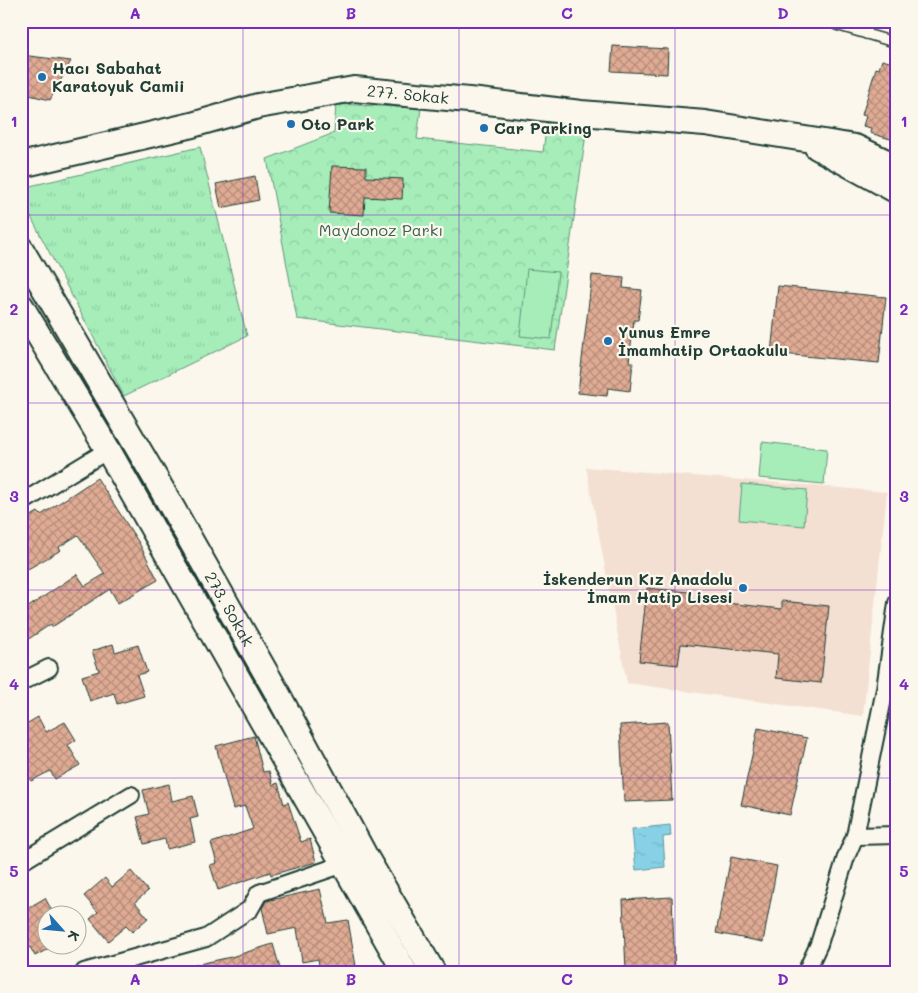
<svg xmlns="http://www.w3.org/2000/svg" width="918" height="993" font-family="Mali,sans-serif">
<defs>
<pattern id="grass-tufts" width="24" height="20" patternUnits="userSpaceOnUse" patternTransform="scale(1.25)"><rect width="24" height="20" fill="#a6edba"/><path d="M3 7l-1-3M5 7V3M7 7l1-3M15 17l-1-3M17 17v-4M19 17l1-3" fill="none" stroke="#8ecca0"/></pattern>
<pattern id="park-crowns" width="20" height="18" patternUnits="userSpaceOnUse" patternTransform="scale(1.25)"><rect width="20" height="18" fill="#a6edba"/><path d="M2 6a3 3 0 1 1 6 0M12 15a3 3 0 1 1 6 0" fill="none" stroke="#8ecca0"/></pattern>
<pattern id="water-ripples" width="26" height="14" patternUnits="userSpaceOnUse" patternTransform="scale(1.25)"><rect width="26" height="14" fill="#86d1e6"/><path d="M2 4q2-2 4 0t4 0M15 11q2-2 4 0t4 0" fill="none" stroke="#73b4c6"/></pattern>
<pattern id="building-cross-hatch" width="8" height="8" patternUnits="userSpaceOnUse" patternTransform="scale(1.25)"><rect width="8" height="8" fill="#e0ab94"/><path d="M0 0l8 8M0 8l8-8" fill="none" stroke="#b58c7a"/></pattern>
</defs>
<rect width="100%" height="100%" fill="#fbf7ec"/>
<filter id="ink" filterUnits="userSpaceOnUse"><feTurbulence type="fractalNoise" baseFrequency=".02" numOctaves="2"/><feDisplacementMap in="SourceGraphic" scale="10" xChannelSelector="R" yChannelSelector="G"/><feConvolveMatrix kernelMatrix="1 2 1 2 8 2 1 2 1" color-interpolation-filters="sRGB"/></filter>
<g filter="url(#ink)">
<path fill="#f3e0d2" d="M586 467 887 492 863 716 627 683Z"/>
<path fill="url(#grass-tufts)" stroke="#629577" d="M200 147 247 336 124 396 21 198V188Z"/>
<path fill="url(#park-crowns)" stroke="#629577" d="M336 104 421 108 417 139 543 152 547 122 587 127 555 350 297 319 267 159 334 133Z"/>
<g fill="#a6edba" stroke="#629577">
<path d="M527 269 558 272 551 339 520 336Z"/>
<path d="M762 442 827 449 824 484 759 478Z"/>
<path d="M742 484 807 490 804 526 739 520Z"/>
</g>
<path fill="url(#water-ripples)" stroke="#5d969f" d="M670 825 671 836 663 837 665 867 636 870 632 829Z"/>
<g fill="url(#building-cross-hatch)" stroke="#1f3d34">
<path d="M613 46 668 49 667 74 611 71Z"/>
<path d="M21 55 71 61 50 100 21 93Z"/>
<path d="M882 60 897 64V141L870 133 871 128 863 126 866 116 862 115 876 68 879 69Z"/>
<path d="M332 166 366 167V177L403 179 402 199 365 197 364 215 329 213Z"/>
<path d="M255 176 259 200 221 208 216 184Z"/>
<path d="M592 275 624 278 623 288 642 290 638 320H634L629 362H633L630 391 608 388 607 396 578 393Z"/>
<path d="M778 286 886 297 879 363 771 353Z"/>
<path d="M97 478 139 543 158 580 118 603 110 589 52 627 51 624 21 644V612L77 574 85 586 105 574 78 535 59 547 61 550 21 573V522L38 512 41 515Z"/>
<path d="M647 588 690 592 689 599 782 609V601L829 606 821 683 776 678 778 654 681 644 678 665 639 661Z"/>
<path d="M113 644 115 652 138 645 147 672 137 675 144 696 117 704 114 693 90 701 82 676 99 671 92 651Z"/>
<path d="M38 717 46 732 65 722 76 740 68 745 80 765 55 779 50 771 31 781 21 764V755L28 752 21 740V727Z"/>
<path d="M668 722 672 800 624 802 620 725Z"/>
<path d="M758 728 807 738 790 815 741 805Z"/>
<path d="M254 736 263 772 269 771 273 785 278 783 284 804 288 802 301 842 310 839 316 862 271 875 270 872 218 890 210 865 217 863 211 843 253 829 245 806 233 809 216 746Z"/>
<path d="M169 784 172 801 193 796 198 817 190 819 195 842 167 849 165 839 144 844 137 817 149 814 143 790Z"/>
<path d="M731 857 777 866 763 942 716 933Z"/>
<path d="M131 871 148 891 135 902 148 918 132 932 126 926 108 941 90 919 98 912 84 896 105 878 112 887Z"/>
<path d="M320 889 328 923 348 920 357 972H320L318 959 302 962 297 928 268 934 262 908 266 901Z"/>
<path d="M672 897 675 972H626L623 900Z"/>
<path d="M45 898 55 916H48V949L35 956 30 947 21 952V912Z"/>
<path d="M273 944 281 972H186L185 967 231 957Z"/>
</g>
<g fill="none" stroke-linecap="round" stroke-linejoin="round">
<g stroke="#1f3d34" stroke-width="12">
<g id="lane">
<path d="M836 25 897 43"/>
<path d="M866 34 870 21"/>
</g>
</g>
<g stroke="#1f3d34" stroke-width="20">
<g id="street">
<path d="M21 503 108 450"/>
<path d="M21 682 49 668"/>
<path d="M855 836 897 835"/>
<path d="M21 862 131 795"/>
<path d="M84 972 206 938 250 909 259 893 344 864"/>
<path d="M806 972 819 944 846 857 855 836 885 689 897 603"/>
</g>
</g>
<g stroke="#1f3d34" stroke-width="28">
<g id="secondary">
<path d="M817 147 897 191"/>
<path id="s1" d="M21 165 192 125 258 106 354 89 479 101 581 113 705 123 855 147 897 167"/>
<path id="s2" d="M21 249 153 474 275 689 364 854 433 972"/>
<path d="M21 306 108 450 405 972"/>
</g>
</g>
<use href="#lane" stroke="#fbf7ec" stroke-width="9"/>
<use href="#street" stroke="#fbf7ec" stroke-width="16"/>
<use href="#secondary" stroke="#fbf7ec" stroke-width="24"/>
</g>
</g>
<path fill="none" stroke="#7b2cbf" stroke-width="1" stroke-opacity="0.55" d="M243 21V972M459 21V972M675 21V972M21 215H897M21 403H897M21 590H897M21 778H897"/>
<g fill="#1f6fb2" stroke="#fbf7ec" stroke-width="2">
<circle cx="42" cy="77" r="5"/>
<circle cx="291" cy="124" r="5"/>
<circle cx="484" cy="128" r="5"/>
<circle cx="608" cy="341" r="5"/>
<circle cx="743" cy="588" r="5"/>
</g>
<g text-anchor="middle" stroke-width="4.5" stroke-linejoin="round" paint-order="stroke">
<g font-size="16" font-weight="bold" fill="#1f3d34" stroke="#fbf7ec" text-anchor="start">
<text x="52" y="74">Hacı Sabahat<tspan x="52" dy="18">Karatoyuk Camii</tspan></text>
<text x="301" y="130">Oto Park</text>
<text x="494" y="134">Car Parking</text>
<text x="618" y="338">Yunus Emre<tspan x="618" dy="18">İmamhatip Ortaokulu</tspan></text>
<text x="733" y="585" text-anchor="end">İskenderun Kız Anadolu<tspan x="733" dy="18">İmam Hatip Lisesi</tspan></text>
</g>
<g font-size="16" fill="#1f3d34" stroke="#fbf7ec">
<text dy="6" stroke="none"><textPath href="#s1" startOffset="396">277. Sokak</textPath></text>
<text dy="6" stroke="none"><textPath href="#s2" startOffset="416">273. Sokak</textPath></text>
</g>
<g font-size="16" fill="#3a604f" stroke="#fbf7ec">
<text x="381" y="236">Maydonoz Parkı</text>
</g>
</g>
<rect width="918" height="993" fill="none" stroke="#fbf7ec" stroke-width="55"/>
<g transform="translate(62 930) rotate(117)"><circle r="24" fill="#fbf7ec" stroke="#a3ada2"/>
<path d="M0-4L9 19L0 12L-9 19Z" fill="#1f6fb2"/>
<text y="-8" font-size="14" font-weight="bold" text-anchor="middle" fill="#1f3d34">K</text>
</g>
<rect x="28" y="28" width="862" height="938" fill="none" stroke="#7b2cbf" stroke-width="2"/>
<g font-size="16" text-anchor="middle" font-weight="bold" fill="#7b2cbf">
<text x="135" y="19">A</text>
<text x="351" y="19">B</text>
<text x="567" y="19">C</text>
<text x="783" y="19">D</text>
<text x="14" y="127">1</text>
<text x="904" y="127">1</text>
<text x="14" y="315">2</text>
<text x="904" y="315">2</text>
<text x="14" y="502">3</text>
<text x="904" y="502">3</text>
<text x="14" y="690">4</text>
<text x="904" y="690">4</text>
<text x="14" y="877">5</text>
<text x="904" y="877">5</text>
<text x="135" y="985">A</text>
<text x="351" y="985">B</text>
<text x="567" y="985">C</text>
<text x="783" y="985">D</text>
</g>
</svg>
